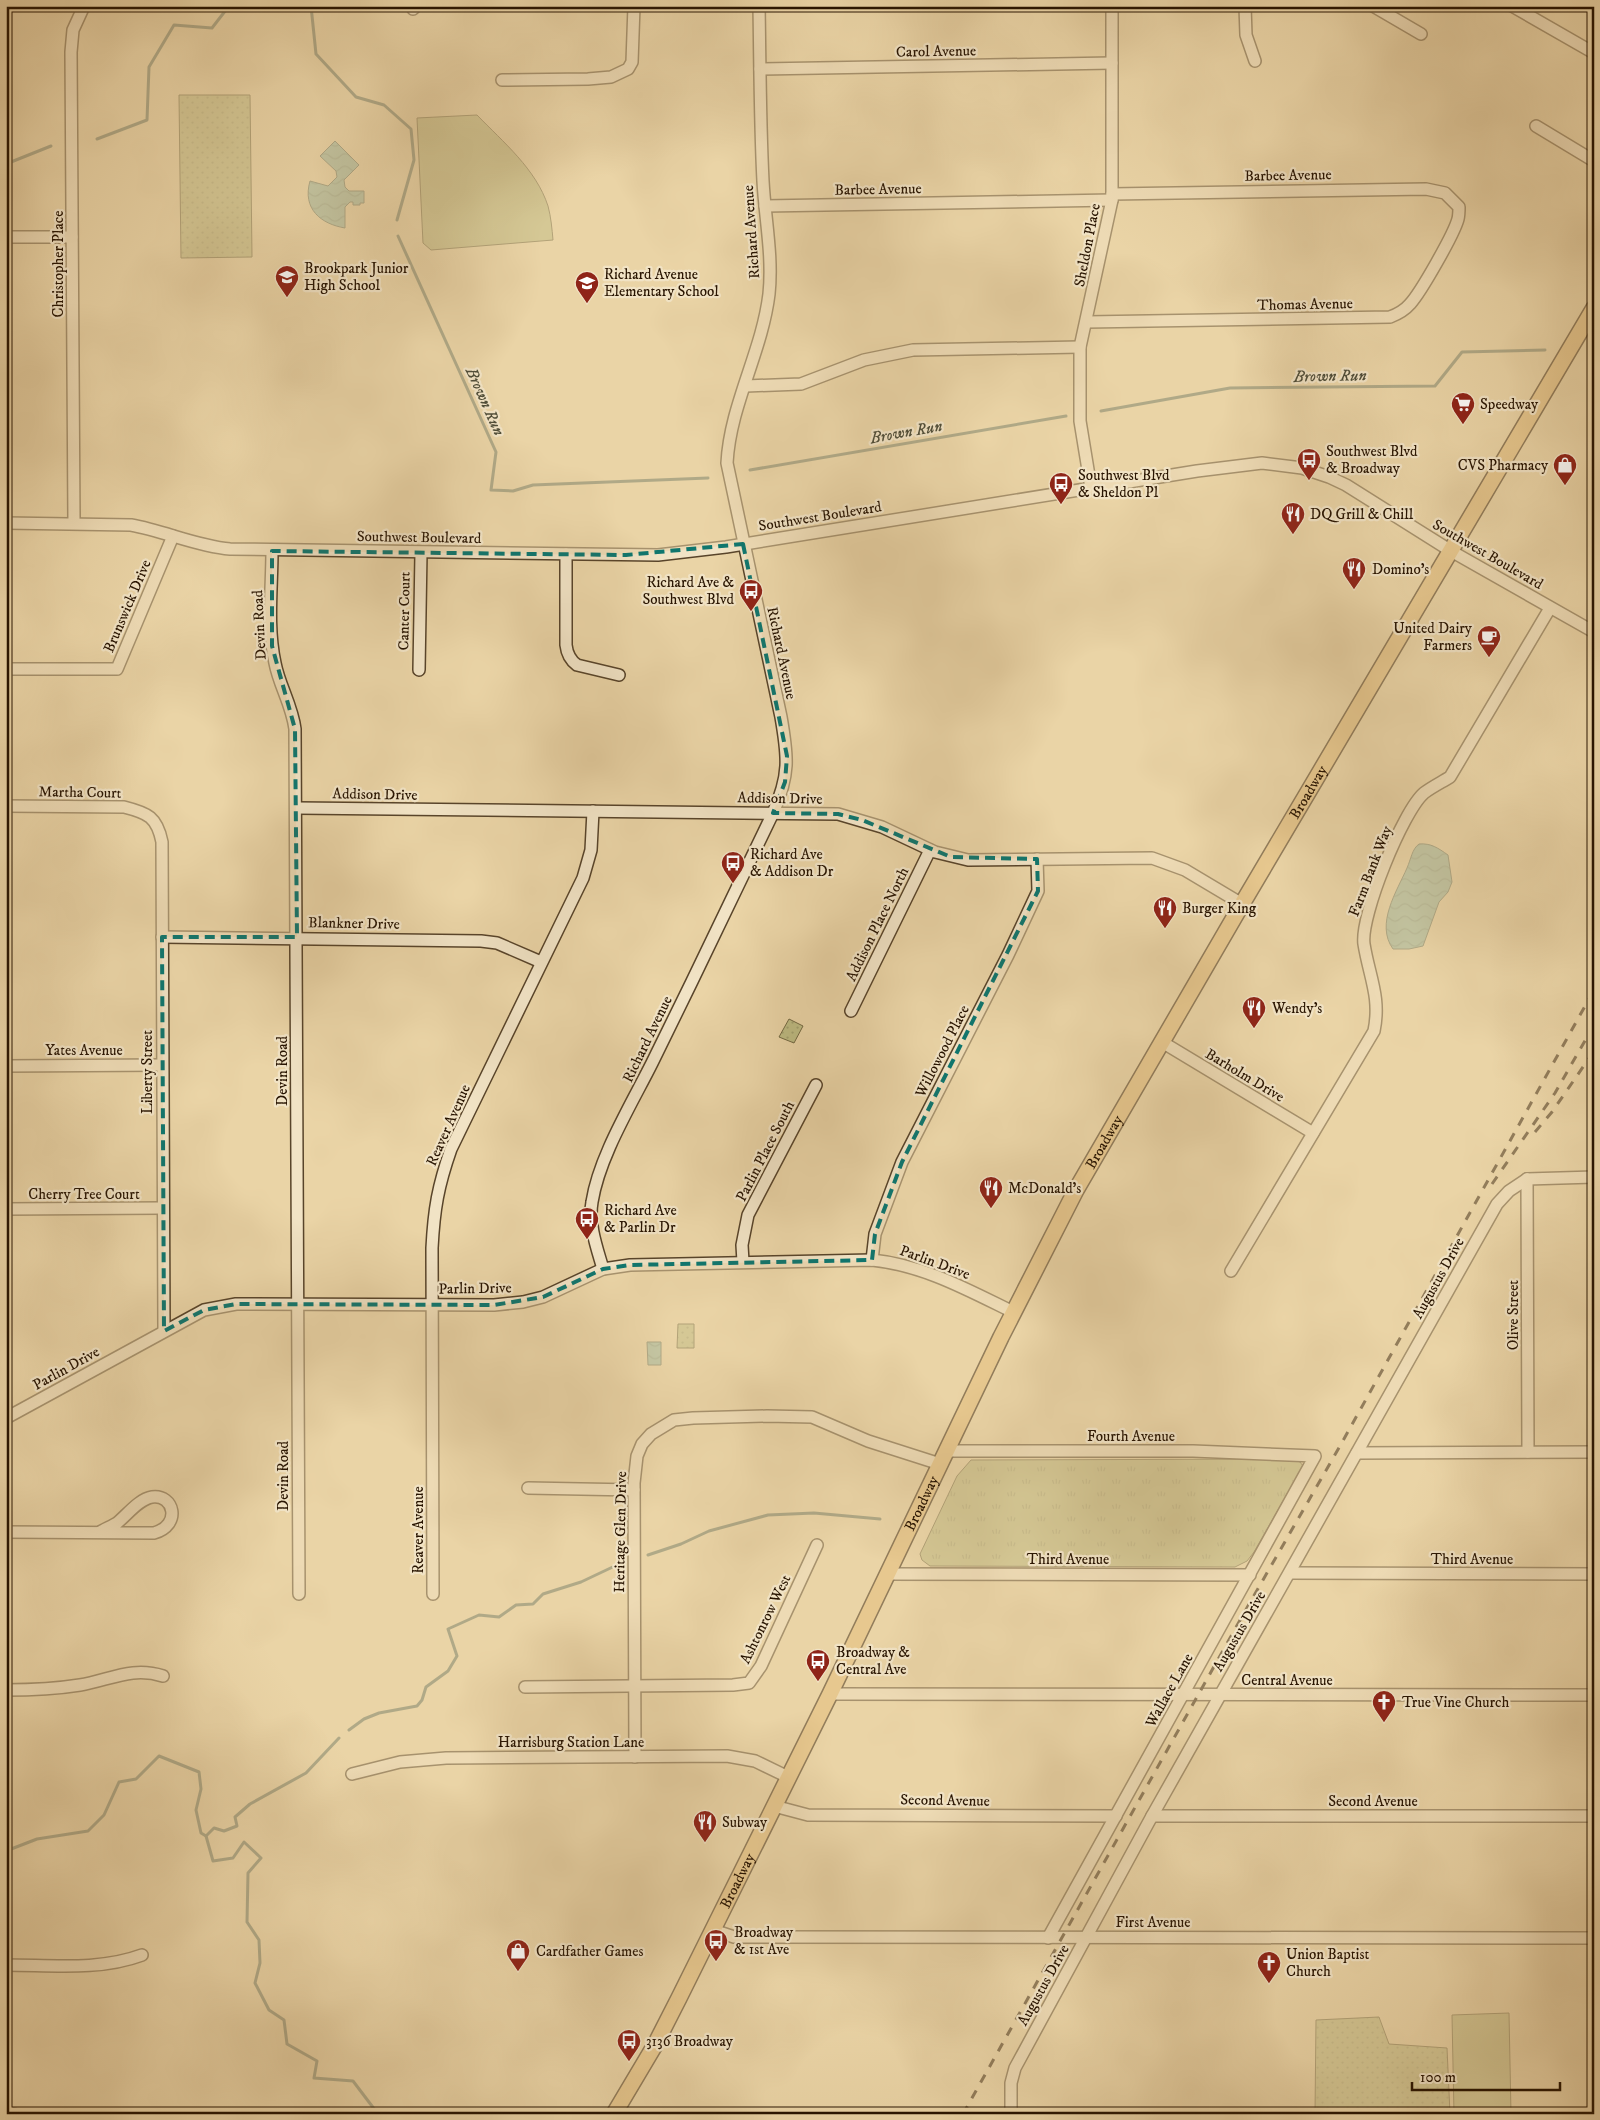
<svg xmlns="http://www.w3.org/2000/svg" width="1600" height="2120" font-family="'IM FELL DW Pica',serif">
<defs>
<pattern id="grass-tufts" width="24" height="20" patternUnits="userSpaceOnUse" patternTransform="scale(1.25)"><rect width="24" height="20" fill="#bdbb82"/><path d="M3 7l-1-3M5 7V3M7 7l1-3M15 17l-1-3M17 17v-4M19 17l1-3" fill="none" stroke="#a2a06e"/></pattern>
<pattern id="park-dots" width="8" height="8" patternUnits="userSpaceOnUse" patternTransform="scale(1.25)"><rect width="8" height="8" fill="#bdbb82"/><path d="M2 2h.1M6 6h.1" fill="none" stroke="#a2a06e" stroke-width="1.8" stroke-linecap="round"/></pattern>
<pattern id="water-waves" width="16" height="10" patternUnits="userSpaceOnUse" patternTransform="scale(1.25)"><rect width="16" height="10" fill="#99b9a2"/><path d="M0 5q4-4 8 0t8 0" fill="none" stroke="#849e8a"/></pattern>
</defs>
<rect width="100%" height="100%" fill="#ead4a6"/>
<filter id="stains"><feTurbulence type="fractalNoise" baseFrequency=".004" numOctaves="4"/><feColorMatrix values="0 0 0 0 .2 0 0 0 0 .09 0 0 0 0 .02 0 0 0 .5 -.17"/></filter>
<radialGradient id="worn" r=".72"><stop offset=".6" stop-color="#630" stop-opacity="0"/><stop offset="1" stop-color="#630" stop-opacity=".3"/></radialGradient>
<path fill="url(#grass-tufts)" stroke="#726842" d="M1293 1459 1300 1462 1303 1466 1254 1552 1247 1561 1235 1567 930 1566 922 1560 920 1554 957 1476 971 1460Z"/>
<g fill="url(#park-dots)" stroke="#726842">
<path d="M179 95H250L252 257 181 258Z"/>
<path d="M789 1019 803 1026 794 1043 779 1037Z"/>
<path d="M678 1324H694V1348H677Z"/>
<path d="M1379 2017 1389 2044 1447 2048 1450 2114H1315L1316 2020Z"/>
</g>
<g fill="#bdbb82" stroke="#726842">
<path d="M477 115C503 142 536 169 548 206 551 217 552 229 553 240L431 250 423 243 417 118Z"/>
<path d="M1509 2013 1511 2114H1454L1452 2015Z"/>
</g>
<g fill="url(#water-waves)" stroke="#6c7762">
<path d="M335 141 359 165 344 180 345 187 349 191H364V203H360V205H353V202H350L345 207V228C321 224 302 209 310 181L328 186 337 177 336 171 320 156Z"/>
<path d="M1419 844C1431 843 1438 848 1448 855L1452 882 1448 892 1439 902 1423 946 1409 949H1393C1375 924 1397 891 1407 868 1411 859 1412 849 1419 844Z"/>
<path d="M647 1342H661V1365H648Z"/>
</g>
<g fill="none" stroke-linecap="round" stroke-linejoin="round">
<g stroke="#6c7762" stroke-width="3">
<path d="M311 6 316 54 356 97 384 105 411 129 414 160 397 220"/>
<path d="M97 139 147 120 149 67 174 25 212 28 229 6"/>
<path d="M6 164 51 146"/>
<path d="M398 236 496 452 491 490 513 491 533 485 708 478"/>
<path d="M1101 411 1230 388 1435 386 1462 352 1545 350"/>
<path d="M750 470 1066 416"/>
<path d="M648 1555 681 1544 709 1531 768 1515 814 1513 880 1519"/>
<path d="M349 1730 364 1719 379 1713 417 1706 422 1700 426 1687 448 1671 457 1656 448 1629 479 1615 499 1617 516 1605 533 1604 543 1594 581 1582 619 1564"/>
<path d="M206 1836 214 1828 224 1831 237 1826 235 1817 250 1804 306 1773 339 1738"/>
<path d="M6 1851 37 1839 88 1831 104 1815 119 1782 136 1779 159 1756 199 1772 201 1789 196 1810 201 1833 206 1836 213 1861 233 1858 244 1842 261 1858 248 1873 247 1922 259 1940 260 1963 255 1983 269 2010 284 2020 287 2044 317 2061 314 2078 353 2081 378 2114"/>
</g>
<g stroke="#58442a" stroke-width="14">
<g id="minor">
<path d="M1245 6 1246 35 1255 61"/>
<path d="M1373 6 1421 34"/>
<path d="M1512 6 1594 53"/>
<path d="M413 9 416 6"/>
<path d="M760 69 1112 63"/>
<path d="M502 80 588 79 611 77 628 69 632 62 634 6"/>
<path d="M1536 126 1594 161"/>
<path d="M765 206 1112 200"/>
<path d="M6 237H72"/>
<path d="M1087 322 1390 317C1398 314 1404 311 1410 304 1421 292 1454 234 1458 219 1459 215 1459 211 1459 207L1445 193 1426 189 1112 194"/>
<path d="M746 386 801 384 864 360 913 350 1080 347"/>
<path d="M1091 488 1080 421V347L1112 200V6"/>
<path d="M6 523 131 525C165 531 196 546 230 549L658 555 726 547 1197 471 1262 463 1302 468 1329 477 1346 485 1451 551 1594 632"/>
<path d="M74 523 71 52 73 30 84 6"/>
<path d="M272 551C272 588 267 626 275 663 279 685 292 705 295 729L299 1594"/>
<path d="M566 554V645C567 654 570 660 577 665L619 675"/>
<path d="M6 669H117L173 536"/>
<path d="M419 670 421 553"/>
<path d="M6 806 124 807C148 813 157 817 162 842L164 1331"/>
<path d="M297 808 838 814 882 827 935 852 968 860 1152 858 1185 870 1242 904"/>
<path d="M162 937 481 941 497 943 541 962"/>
<path d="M851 1011 930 850"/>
<path d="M1162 1042 1313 1133"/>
<path d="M6 1066 162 1065"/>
<path d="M1527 1179 1528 1452"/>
<path d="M1527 1179 1594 1177"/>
<path d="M6 1209 162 1208"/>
<path d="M872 1260 875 1234 902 1162 1008 955 1038 891 1037 859"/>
<path d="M743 1262 742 1245 748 1215 816 1085"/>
<path d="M603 1269C597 1248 588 1224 592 1202 599 1157 631 1105 652 1063 693 980 733 897 773 813 790 775 788 757 781 717L727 463C730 405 762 352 769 294 773 256 765 219 763 181 760 123 760 64 759 6"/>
<path d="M1231 1271 1374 1031C1381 997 1369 976 1364 944 1360 916 1403 811 1424 793 1432 787 1442 782 1450 777L1550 608"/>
<path d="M6 1418 204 1310 236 1304 494 1305 523 1302 543 1297 603 1269 630 1265 872 1260C923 1265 968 1290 1013 1312"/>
<path d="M947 1451H1193L1315 1456 1048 1938"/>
<path d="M1357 1453 1594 1452"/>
<path d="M528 1488 634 1490"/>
<path d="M6 1532 154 1533C182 1525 174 1494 152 1497 139 1499 127 1515 117 1523 112 1526 105 1529 100 1532"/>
<path d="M1290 1573 1594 1574"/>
<path d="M887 1574 1250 1575"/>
<path d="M433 1594 432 1248C434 1209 438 1186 451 1149L583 878 591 850 593 811"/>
<path d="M525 1687 733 1685 749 1683 761 1666 817 1545"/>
<path d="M6 1690C31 1690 55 1689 80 1685 110 1680 132 1666 163 1676"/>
<path d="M830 1694 1594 1695"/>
<path d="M635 1757 634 1483 637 1456 642 1444 651 1434 674 1420 693 1418 767 1416 812 1417 868 1441 940 1464"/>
<path d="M352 1774 400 1762 446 1758 727 1756 755 1761 788 1777"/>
<path d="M774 1806 808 1815 1116 1816"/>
<path d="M1152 1816H1594"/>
<path d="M713 1930 734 1937 1594 1938"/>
<path d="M6 1965C51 1965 99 1971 142 1955"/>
<path d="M6 2114H14"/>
<path d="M1011 2114V2083L1015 2068 1152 1816 1497 1204 1509 1191 1527 1179"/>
</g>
</g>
<g stroke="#281401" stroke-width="18">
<g id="major">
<path id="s1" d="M614 2114 655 2045 679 1998 830 1694 1001 1337 1076 1190 1242 904 1594 308"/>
</g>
</g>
<use href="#minor" stroke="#f1e3c5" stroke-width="11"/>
<use href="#major" stroke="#e5ba73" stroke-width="15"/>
<g stroke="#281401" stroke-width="3" stroke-dasharray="9 9" stroke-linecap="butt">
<path d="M1535 1132 1552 1112 1594 1051"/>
<path d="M1492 1184 1555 1093 1594 1025"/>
<path d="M963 2114 1248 1606 1340 1446 1594 990"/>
</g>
</g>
<path d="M0 0H1600V2120H0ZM743 544 787 756 785 782 773 813 838 814 862 820 951 857 1037 859 1038 891 902 1162 875 1234 872 1260 630 1265 603 1269 543 1297 494 1305 236 1304 204 1310 164 1331 162 937H297L295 729 272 646V551L626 555Z" fill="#ead4a6" fill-opacity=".55" fill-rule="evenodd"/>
<path fill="none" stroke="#0f766e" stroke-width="4" stroke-dasharray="10 6" stroke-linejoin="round" d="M743 544 787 756 785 782 773 813 838 814 862 820 951 857 1037 859 1038 891 902 1162 875 1234 872 1260 630 1265 603 1269 543 1297 494 1305 236 1304 204 1310 164 1331 162 937H297L295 729 272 646V551L626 555Z"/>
<defs>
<g id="school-pin" transform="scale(1.25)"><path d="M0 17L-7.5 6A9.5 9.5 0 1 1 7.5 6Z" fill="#8f2418" stroke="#f1e3c5"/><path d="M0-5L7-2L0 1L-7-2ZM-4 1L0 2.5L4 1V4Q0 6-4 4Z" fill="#fff"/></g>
<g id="supermarket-pin" transform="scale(1.25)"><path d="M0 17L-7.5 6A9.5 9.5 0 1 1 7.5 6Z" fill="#8f2418" stroke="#f1e3c5"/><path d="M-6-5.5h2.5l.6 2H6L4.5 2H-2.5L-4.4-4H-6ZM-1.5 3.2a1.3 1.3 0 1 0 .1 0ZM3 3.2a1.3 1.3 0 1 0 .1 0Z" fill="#fff"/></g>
<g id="bus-pin" transform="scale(1.25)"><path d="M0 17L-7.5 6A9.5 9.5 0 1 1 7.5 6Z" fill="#8f2418" stroke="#f1e3c5"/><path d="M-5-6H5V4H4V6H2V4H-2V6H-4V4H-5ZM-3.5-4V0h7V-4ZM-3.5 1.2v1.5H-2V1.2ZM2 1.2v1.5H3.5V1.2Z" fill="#fff"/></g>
<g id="shop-pin" transform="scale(1.25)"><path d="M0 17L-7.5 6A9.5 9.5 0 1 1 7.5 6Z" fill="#8f2418" stroke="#f1e3c5"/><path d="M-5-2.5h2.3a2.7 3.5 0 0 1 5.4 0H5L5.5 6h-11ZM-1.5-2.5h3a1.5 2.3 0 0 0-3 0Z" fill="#fff"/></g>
<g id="restaurant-pin" transform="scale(1.25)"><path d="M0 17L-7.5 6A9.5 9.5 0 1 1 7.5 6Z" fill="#8f2418" stroke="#f1e3c5"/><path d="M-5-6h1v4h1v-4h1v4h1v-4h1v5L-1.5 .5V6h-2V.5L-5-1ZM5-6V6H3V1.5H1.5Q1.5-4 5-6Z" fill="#fff"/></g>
<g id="cafe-pin" transform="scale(1.25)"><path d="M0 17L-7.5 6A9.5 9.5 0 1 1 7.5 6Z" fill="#8f2418" stroke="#f1e3c5"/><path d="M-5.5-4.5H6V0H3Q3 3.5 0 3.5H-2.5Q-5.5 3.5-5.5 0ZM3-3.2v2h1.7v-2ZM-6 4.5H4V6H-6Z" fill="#fff"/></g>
<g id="church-pin" transform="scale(1.25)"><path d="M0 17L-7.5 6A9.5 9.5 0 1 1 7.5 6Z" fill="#8f2418" stroke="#f1e3c5"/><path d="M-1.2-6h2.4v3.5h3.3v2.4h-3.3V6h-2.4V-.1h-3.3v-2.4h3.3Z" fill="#fff"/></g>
</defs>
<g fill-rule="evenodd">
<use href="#school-pin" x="287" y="277"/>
<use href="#school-pin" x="587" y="283"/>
<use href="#supermarket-pin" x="1463" y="404"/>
<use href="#bus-pin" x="1309" y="460"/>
<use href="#shop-pin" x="1565" y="465"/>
<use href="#bus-pin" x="1061" y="484"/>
<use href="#restaurant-pin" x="1293" y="514"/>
<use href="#restaurant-pin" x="1354" y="569"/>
<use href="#bus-pin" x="751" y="591"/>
<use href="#cafe-pin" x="1489" y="637"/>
<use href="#bus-pin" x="733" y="863"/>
<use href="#restaurant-pin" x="1165" y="908"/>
<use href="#restaurant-pin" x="1254" y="1008"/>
<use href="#restaurant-pin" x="991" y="1188"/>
<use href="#bus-pin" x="587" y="1219"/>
<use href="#bus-pin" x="818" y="1661"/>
<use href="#church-pin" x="1384" y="1702"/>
<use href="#restaurant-pin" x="705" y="1822"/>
<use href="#bus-pin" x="716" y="1941"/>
<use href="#shop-pin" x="518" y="1951"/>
<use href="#church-pin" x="1269" y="1963"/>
<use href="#bus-pin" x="629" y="2041"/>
</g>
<g text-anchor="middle" stroke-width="4.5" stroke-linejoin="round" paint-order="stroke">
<g font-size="15" fill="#281401" stroke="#f1e3c5">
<text transform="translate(936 51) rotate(-1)" y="5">Carol Avenue</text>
<text transform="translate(1288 175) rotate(-1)" y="5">Barbee Avenue</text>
<text transform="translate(878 189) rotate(-1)" y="5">Barbee Avenue</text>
<text transform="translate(751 232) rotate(-94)" y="5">Richard Avenue</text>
<text transform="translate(1087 245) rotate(-79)" y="5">Sheldon Place</text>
<text transform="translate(58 264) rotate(-90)" y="5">Christopher Place</text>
<text transform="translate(1305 304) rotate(-1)" y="5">Thomas Avenue</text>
<text transform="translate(820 516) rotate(-9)" y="5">Southwest Boulevard</text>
<text transform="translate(419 537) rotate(1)" y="5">Southwest Boulevard</text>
<text transform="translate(1488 554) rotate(30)" y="5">Southwest Boulevard</text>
<text transform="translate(127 606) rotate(-67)" y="5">Brunswick Drive</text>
<text transform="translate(404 611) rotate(-89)" y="5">Canter Court</text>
<text transform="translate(259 625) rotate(-93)" y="5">Devin Road</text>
<text transform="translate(782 653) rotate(78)" y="5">Richard Avenue</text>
<text transform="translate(80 792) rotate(1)" y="5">Martha Court</text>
<text dy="5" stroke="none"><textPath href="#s1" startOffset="1494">Broadway</textPath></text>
<text transform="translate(375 794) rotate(1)" y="5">Addison Drive</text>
<text transform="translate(780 798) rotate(1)" y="5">Addison Drive</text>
<text transform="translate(1370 871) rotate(-69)" y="5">Farm Bank Way</text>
<text transform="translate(354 923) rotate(1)" y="5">Blankner Drive</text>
<text transform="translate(877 924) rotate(-64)" y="5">Addison Place North</text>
<text transform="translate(647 1039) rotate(-64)" y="5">Richard Avenue</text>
<text x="84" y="1055">Yates Avenue</text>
<text transform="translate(942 1051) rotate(-63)" y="5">Willowood Place</text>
<text transform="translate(282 1071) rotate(-90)" y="5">Devin Road</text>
<text transform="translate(147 1072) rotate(-90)" y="5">Liberty Street</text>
<text transform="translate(1245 1075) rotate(31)" y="5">Barholm Drive</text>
<text transform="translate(448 1125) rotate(-66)" y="5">Reaver Avenue</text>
<text dy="5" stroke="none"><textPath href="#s1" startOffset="1089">Broadway</textPath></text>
<text transform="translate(765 1151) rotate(-63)" y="5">Parlin Place South</text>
<text x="84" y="1199">Cherry Tree Court</text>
<text transform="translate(935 1262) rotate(20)" y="5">Parlin Drive</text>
<text transform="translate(1438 1278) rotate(-61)" y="5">Augustus Drive</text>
<text transform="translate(475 1288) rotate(-1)" y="5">Parlin Drive</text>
<text transform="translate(1513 1315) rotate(-90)" y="5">Olive Street</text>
<text transform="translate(66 1368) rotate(-29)" y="5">Parlin Drive</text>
<text x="1131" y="1441">Fourth Avenue</text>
<text transform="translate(283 1476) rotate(-90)" y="5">Devin Road</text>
<text dy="5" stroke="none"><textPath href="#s1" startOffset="684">Broadway</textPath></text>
<text transform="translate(418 1530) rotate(-90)" y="5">Reaver Avenue</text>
<text transform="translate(620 1532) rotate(-89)" y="5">Heritage Glen Drive</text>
<text x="1068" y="1564">Third Avenue</text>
<text x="1472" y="1564">Third Avenue</text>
<text transform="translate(765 1619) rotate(-64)" y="5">Ashtonrow West</text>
<text transform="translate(1239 1631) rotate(-60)" y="5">Augustus Drive</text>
<text x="1287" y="1685">Central Avenue</text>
<text transform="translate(1169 1690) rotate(-61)" y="5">Wallace Lane</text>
<text x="571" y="1747">Harrisburg Station Lane</text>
<text transform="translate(945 1800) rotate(1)" y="5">Second Avenue</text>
<text x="1373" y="1806">Second Avenue</text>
<text dy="5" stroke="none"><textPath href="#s1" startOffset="264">Broadway</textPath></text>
<text x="1153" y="1927">First Avenue</text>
<text transform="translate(1043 1985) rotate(-61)" y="5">Augustus Drive</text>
</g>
<g font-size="15" fill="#281401" stroke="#f1e3c5" text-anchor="start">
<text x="304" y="273">Brookpark Junior<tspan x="304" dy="17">High School</tspan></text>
<text x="604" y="279">Richard Avenue<tspan x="604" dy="17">Elementary School</tspan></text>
<text x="1480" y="409">Speedway</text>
<text x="1326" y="456">Southwest Blvd<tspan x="1326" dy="17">&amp; Broadway</tspan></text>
<text x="1548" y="470" text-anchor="end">CVS Pharmacy</text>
<text x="1078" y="480">Southwest Blvd<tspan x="1078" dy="17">&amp; Sheldon Pl</tspan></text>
<text x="1310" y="519">DQ Grill &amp; Chill</text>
<text x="1372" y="574">Domino's</text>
<text x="734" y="587" text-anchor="end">Richard Ave &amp;<tspan x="734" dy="17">Southwest Blvd</tspan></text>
<text x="1472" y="633" text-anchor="end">United Dairy<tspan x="1472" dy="17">Farmers</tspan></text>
<text x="750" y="859">Richard Ave<tspan x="750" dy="17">&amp; Addison Dr</tspan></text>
<text x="1182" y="913">Burger King</text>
<text x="1272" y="1013">Wendy's</text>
<text x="1008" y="1193">McDonald's</text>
<text x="604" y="1215">Richard Ave<tspan x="604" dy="17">&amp; Parlin Dr</tspan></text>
<text x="836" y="1657">Broadway &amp;<tspan x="836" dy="17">Central Ave</tspan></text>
<text x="1402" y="1707">True Vine Church</text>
<text x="722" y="1827">Subway</text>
<text x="734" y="1937">Broadway<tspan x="734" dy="17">&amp; 1st Ave</tspan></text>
<text x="536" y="1956">Cardfather Games</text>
<text x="1286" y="1959">Union Baptist<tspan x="1286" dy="17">Church</tspan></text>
<text x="646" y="2046">3136 Broadway</text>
</g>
<g font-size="16" font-style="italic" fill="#504e39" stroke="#f1e3c5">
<text transform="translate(1330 375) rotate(-1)" y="6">Brown Run</text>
<text transform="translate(486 401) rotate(66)" y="6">Brown Run</text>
<text transform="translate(906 431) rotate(-10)" y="6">Brown Run</text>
</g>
</g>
<rect width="1600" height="2120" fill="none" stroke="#ead4a6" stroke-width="25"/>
<rect x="8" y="8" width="1585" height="2105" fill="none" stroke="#281401" stroke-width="2.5"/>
<rect x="12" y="12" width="1575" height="2095" fill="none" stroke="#281401"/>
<path d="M1412 2082v8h148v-8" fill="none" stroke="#281401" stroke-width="2.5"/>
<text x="1420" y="2082" font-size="15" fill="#281401" stroke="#f1e3c5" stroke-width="4" paint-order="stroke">100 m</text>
<rect width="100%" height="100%" filter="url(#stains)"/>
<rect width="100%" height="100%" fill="url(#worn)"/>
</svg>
